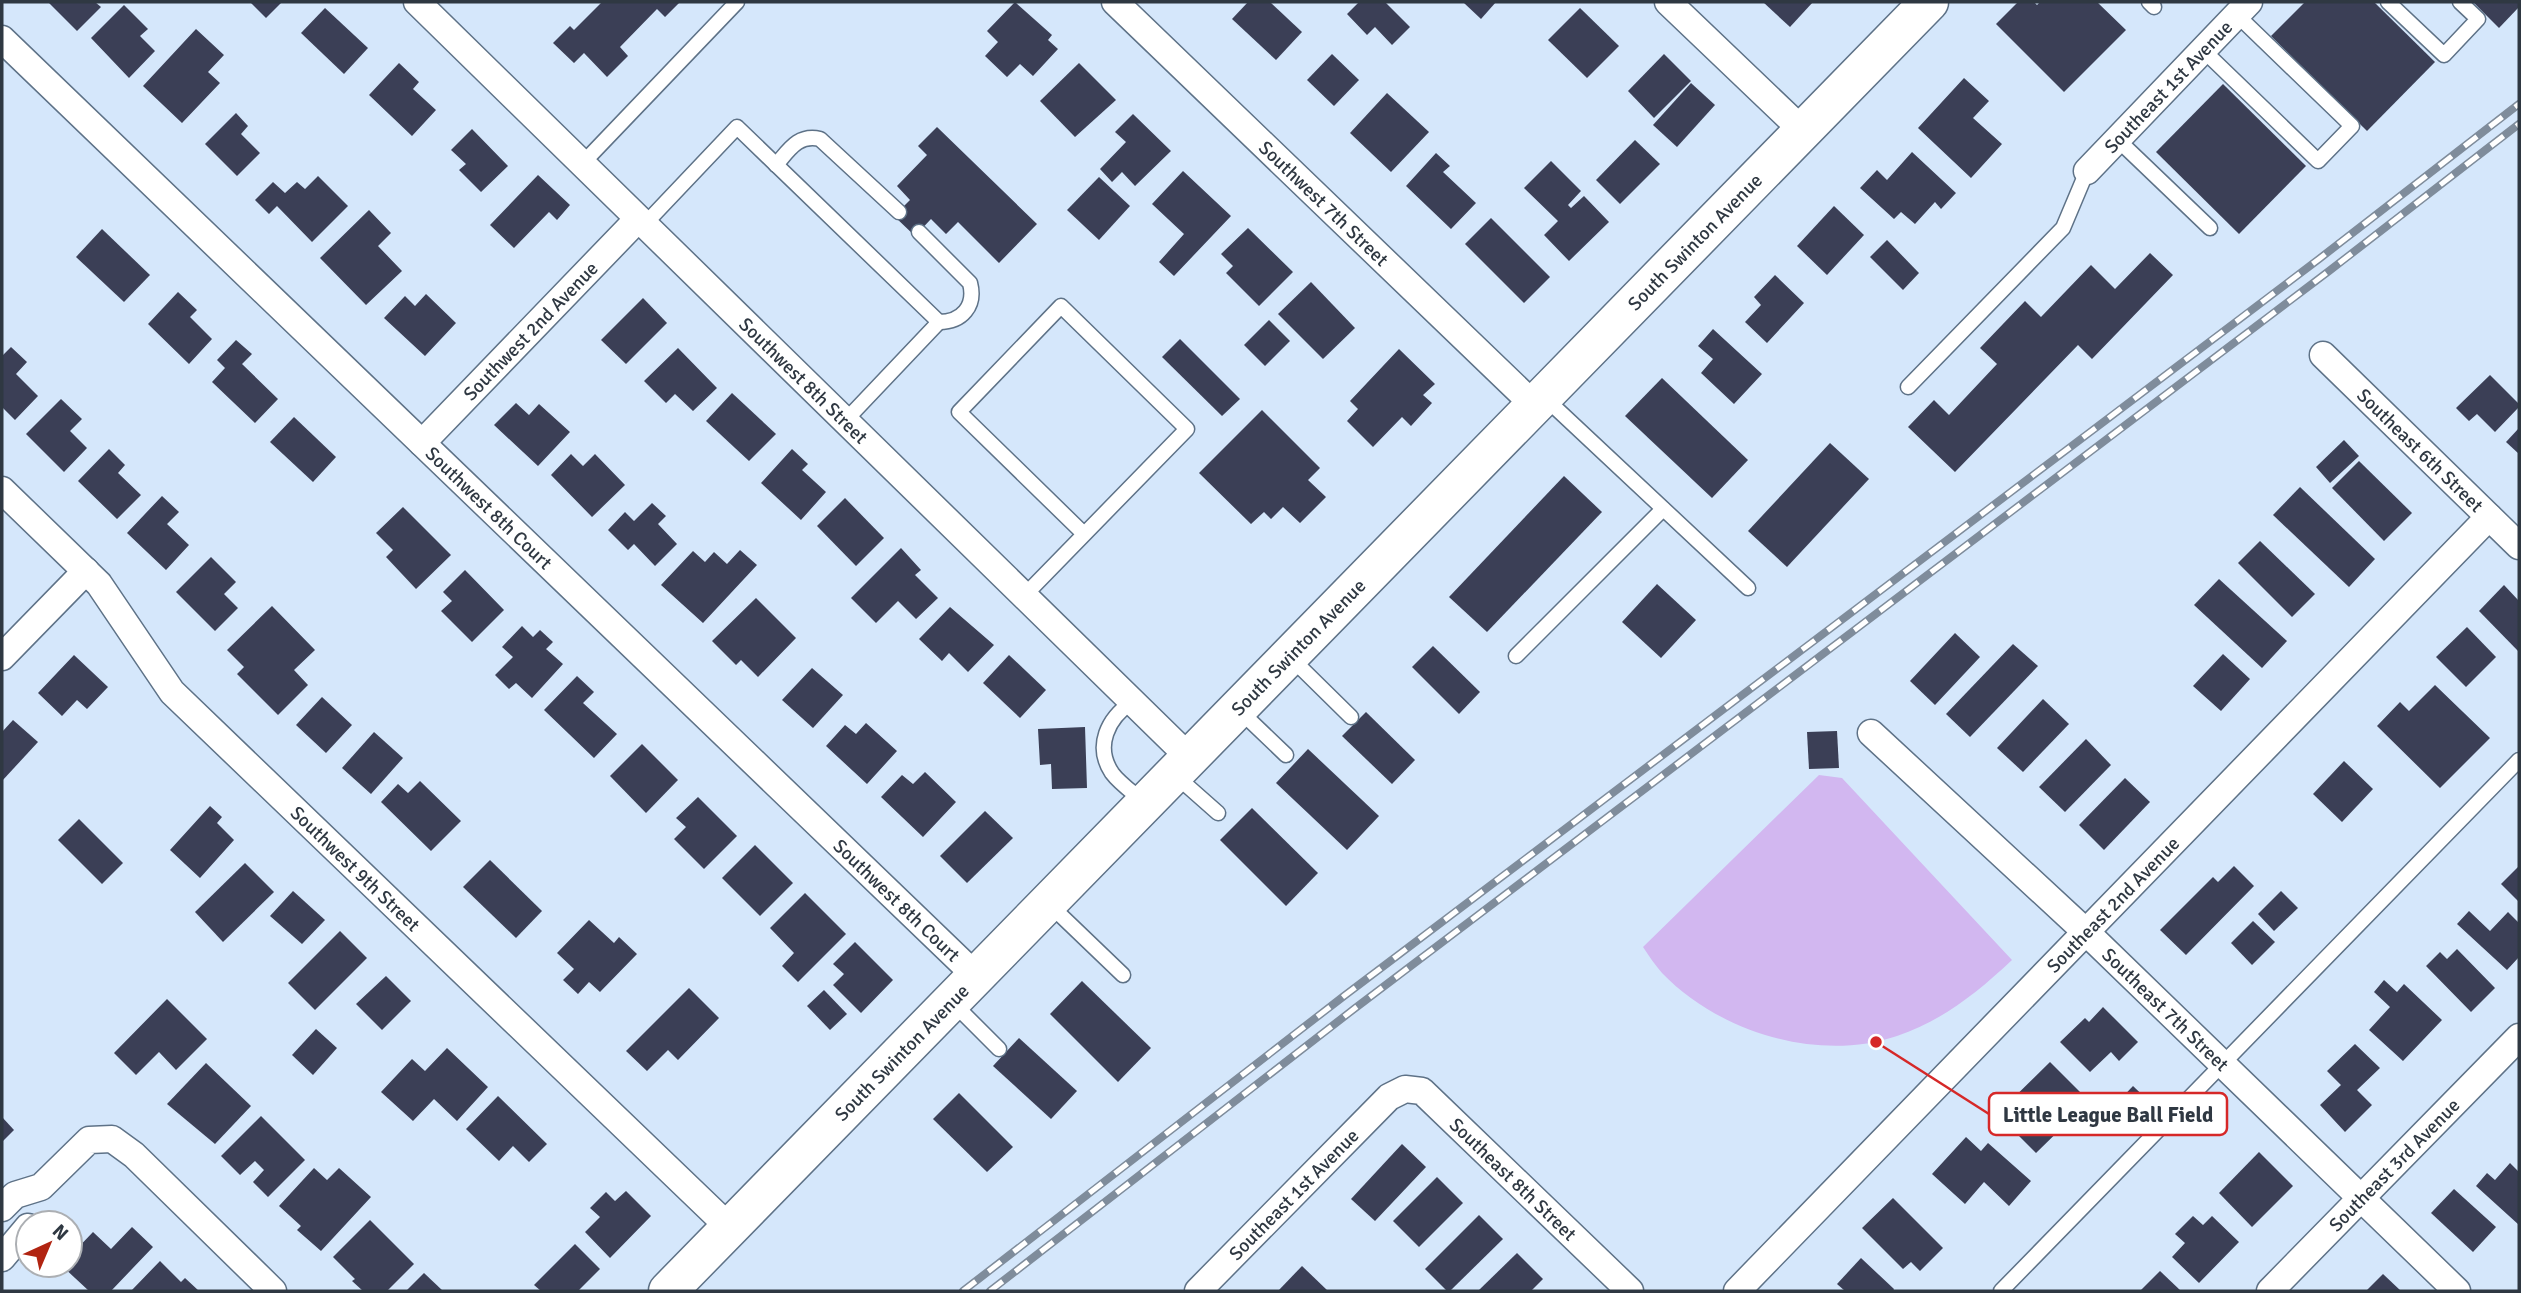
<svg xmlns="http://www.w3.org/2000/svg" width="2521" height="1293" font-family="Signika,sans-serif">
<rect width="100%" height="100%" fill="#d5e7fb"/>
<path fill="#d2b7f0" d="M1819 775 1842 778 2012 960C1978 992 1942 1021 1897 1036 1818 1063 1719 1032 1662 973 1655 965 1649 956 1643 947Z"/>
<g fill="#3b3f56">
<path d="M48 2H95L101 7 77 31Z"/>
<path d="M250 2H282L266 18Z"/>
<path d="M602 2H680L665 17 657 9 620 47 628 56 607 77 584 53 574 63 553 43 570 26 574 30Z"/>
<path d="M1015 2 1052 35 1048 40 1058 49 1033 76 1020 64 1007 77 985 56 998 42 987 31Z"/>
<path d="M1248 2H1270L1302 32 1276 60 1232 19Z"/>
<path d="M1359 2H1385L1410 27 1392 45 1375 27 1367 35 1347 14Z"/>
<path d="M1465 2H1496L1481 19 1464 3Z"/>
<path d="M1763 2H1813L1790 27Z"/>
<path d="M2018 2H2034L2037 5 2040 2H2097L2126 30 2064 92 1996 24Z"/>
<path d="M2305 2H2374L2435 62 2367 131 2271 36Z"/>
<path d="M2473 2H2519V7L2499 28Z"/>
<path d="M124 5 148 29 140 36 155 51 129 78 91 38Z"/>
<path d="M325 8 368 48 344 74 301 33Z"/>
<path d="M1580 8 1619 46 1587 78 1548 40Z"/>
<path d="M196 29 224 55 208 72 220 83 182 123 143 86Z"/>
<path d="M1332 54 1359 80 1334 106 1307 80Z"/>
<path d="M1664 54 1691 81 1654 118 1628 91Z"/>
<path d="M399 63 419 82 413 89 436 110 412 136 369 95Z"/>
<path d="M1079 63 1116 100 1075 137 1040 101Z"/>
<path d="M1964 78 1989 101 1973 118 2002 144 1971 178 1918 128Z"/>
<path d="M1691 83 1715 105 1677 147 1653 125Z"/>
<path d="M2223 84 2306 166 2239 234 2156 152Z"/>
<path d="M1387 93 1429 132 1391 172 1350 133Z"/>
<path d="M236 113 248 126 241 134 260 153 237 176 205 144Z"/>
<path d="M1133 114 1171 151 1135 186 1122 172 1112 182 1100 169 1126 142 1115 132Z"/>
<path d="M937 127 1037 224 999 263 958 222 946 234 931 219 915 236 894 216 910 200 897 186 927 155 918 146Z"/>
<path d="M472 129 508 166 481 192 459 170 466 164 451 150Z"/>
<path d="M1635 140 1660 164 1620 204 1596 180Z"/>
<path d="M1912 152 1956 193 1941 209 1935 202 1915 224 1901 212 1894 219 1860 188 1877 170 1887 180Z"/>
<path d="M1436 153 1450 166 1443 172 1476 203 1451 229 1406 186Z"/>
<path d="M1551 161 1581 191 1568 205 1571 208 1584 196 1609 222 1569 261 1544 235 1558 221 1524 188Z"/>
<path d="M1183 171 1231 216 1174 276 1159 262 1184 234 1152 204Z"/>
<path d="M538 175 570 205 557 220 549 212 514 248 490 225Z"/>
<path d="M318 176 348 206 312 242 277 206 269 214 255 200 273 182 285 193 297 182 305 189Z"/>
<path d="M1099 177 1130 206 1099 240 1067 210Z"/>
<path d="M1834 206 1864 235 1827 275 1797 246Z"/>
<path d="M369 210 391 233 378 246 402 271 366 305 320 258Z"/>
<path d="M1491 218 1550 277 1524 303 1465 244Z"/>
<path d="M1248 228 1293 272 1259 306 1226 273 1233 266 1221 254Z"/>
<path d="M102 229 150 275 124 302 76 257Z"/>
<path d="M1887 240 1919 273 1903 290 1870 257Z"/>
<path d="M2150 253 2173 275 2092 359 2078 345 1955 472 1908 427 1934 400 1949 415 1997 364 1980 348 2025 301 2041 317 2091 265 2115 289Z"/>
<path d="M1775 275 1804 303 1767 343 1745 322 1761 305 1754 297Z"/>
<path d="M1311 282 1355 328 1323 359 1278 314Z"/>
<path d="M178 292 197 310 190 317 212 339 189 364 148 324Z"/>
<path d="M426 294 456 323 425 356 384 318 405 296 415 306Z"/>
<path d="M643 298 667 323 626 364 601 340Z"/>
<path d="M1269 320 1290 341 1265 366 1244 345Z"/>
<path d="M1713 329 1762 374 1734 404 1701 373 1713 359 1698 346Z"/>
<path d="M1180 339 1240 399 1222 416 1162 357Z"/>
<path d="M236 340 252 354 242 364 278 399 255 423 212 382 225 368 217 360Z"/>
<path d="M11 347 27 362 16 374 38 396 15 420 2 407V356Z"/>
<path d="M678 348 717 388 693 411 675 394 666 403 644 381Z"/>
<path d="M1399 349 1435 384 1423 395 1432 403 1411 426 1402 417 1373 447 1347 421 1358 409 1350 401Z"/>
<path d="M2490 375 2519 404V407L2495 432 2477 414 2469 421 2456 408Z"/>
<path d="M1662 378 1748 460 1712 498 1625 416Z"/>
<path d="M732 393 776 434 749 461 706 421Z"/>
<path d="M61 399 82 419 70 431 87 448 64 472 26 434Z"/>
<path d="M516 403 529 415 539 404 570 432 538 466 494 425Z"/>
<path d="M1262 410 1320 468 1308 480 1326 497 1300 523 1283 507 1271 519 1264 512 1251 524 1199 473Z"/>
<path d="M294 417 336 457 313 482 270 442Z"/>
<path d="M2519 428V454L2506 442Z"/>
<path d="M2344 440 2359 456 2330 483 2316 467Z"/>
<path d="M1830 443 1869 479 1787 567 1748 531Z"/>
<path d="M109 449 125 465 118 473 141 495 117 519 78 481Z"/>
<path d="M792 449 808 464 802 470 826 492 801 520 761 483Z"/>
<path d="M571 454 583 466 595 454 625 485 592 517 551 475Z"/>
<path d="M2359 461 2412 513 2384 541 2332 488Z"/>
<path d="M1564 476 1602 512 1487 632 1449 597Z"/>
<path d="M2300 487 2375 559 2349 587 2273 515Z"/>
<path d="M162 496 179 512 167 524 189 545 166 570 127 533Z"/>
<path d="M845 498 884 538 856 566 817 526Z"/>
<path d="M652 503 666 516 658 524 677 544 655 566 634 544 628 550 608 530 625 512 634 521Z"/>
<path d="M403 507 451 555 416 589 386 557 393 550 376 533Z"/>
<path d="M2260 541 2315 594 2292 617 2238 563Z"/>
<path d="M901 548 921 570 915 575 938 598 916 619 898 601 876 623 851 598Z"/>
<path d="M740 550 757 565 703 623 661 585 693 551 705 562 714 552 727 564Z"/>
<path d="M211 557 236 582 224 594 238 608 215 631 176 592Z"/>
<path d="M465 570 504 610 472 642 441 611 452 601 443 592Z"/>
<path d="M2219 579 2287 641 2262 668 2194 605Z"/>
<path d="M1657 584 1696 620 1661 658 1622 622Z"/>
<path d="M2504 585 2519 601V652L2479 611Z"/>
<path d="M756 598 796 638 758 677 741 660 736 665 712 641Z"/>
<path d="M272 606 315 650 294 670 308 685 278 715 237 674 244 667 227 650Z"/>
<path d="M950 607 994 645 968 672 949 653 942 661 919 639Z"/>
<path d="M522 626 533 637 540 630 553 642 546 649 563 664 532 698 516 683 509 689 495 675 513 657 502 647Z"/>
<path d="M2467 627 2496 657 2466 687 2436 657Z"/>
<path d="M1955 633 1980 657 1935 705 1910 681Z"/>
<path d="M2013 644 2038 666 1970 737 1946 714Z"/>
<path d="M1433 646 1480 692 1459 714 1412 667Z"/>
<path d="M2223 654 2250 679 2221 711 2193 686Z"/>
<path d="M74 655 108 687 87 709 77 700 62 716 38 693Z"/>
<path d="M1009 655 1046 690 1020 718 983 683Z"/>
<path d="M812 668 843 695 813 728 782 700Z"/>
<path d="M577 676 594 692 583 703 617 734 594 758 544 710Z"/>
<path d="M2435 685 2490 738 2440 788 2377 726 2400 702 2409 711Z"/>
<path d="M322 697 352 725 326 753 296 725Z"/>
<path d="M2043 699 2069 724 2023 772 1997 748Z"/>
<path d="M1366 712 1415 760 1392 784 1342 736Z"/>
<path d="M13 720 38 742 2 781V732Z"/>
<path d="M866 723 897 751 867 784 826 746 845 725 856 734Z"/>
<path d="M1085 727 1087 788 1052 789 1051 764 1040 765 1038 729Z"/>
<path d="M1837 731 1839 768 1809 769 1807 732Z"/>
<path d="M374 732 403 758 371 794 342 768Z"/>
<path d="M2086 739 2111 765 2065 812 2039 787Z"/>
<path d="M642 744 678 780 646 813 610 776Z"/>
<path d="M1308 749 1379 816 1347 850 1276 783Z"/>
<path d="M2344 761 2373 789 2342 822 2313 794Z"/>
<path d="M925 772 956 802 923 837 881 797 902 775 913 784Z"/>
<path d="M2125 778 2150 802 2104 850 2079 825Z"/>
<path d="M420 781 461 821 431 851 381 802 398 784 408 793Z"/>
<path d="M698 797 737 836 704 869 674 839 686 827 676 818Z"/>
<path d="M210 806 222 817 217 823 234 840 200 878 170 850Z"/>
<path d="M1252 808 1318 873 1286 906 1220 840Z"/>
<path d="M985 811 1013 838 967 883 940 856Z"/>
<path d="M79 819 123 863 102 884 58 840Z"/>
<path d="M755 845 793 883 760 916 722 878Z"/>
<path d="M490 860 542 911 516 938 463 887Z"/>
<path d="M245 863 274 892 223 942 195 912Z"/>
<path d="M2234 866 2254 886 2186 955 2160 930 2213 877 2218 882Z"/>
<path d="M2519 866V902L2501 884Z"/>
<path d="M293 891 325 920 302 944 270 916Z"/>
<path d="M2281 891 2298 908 2274 931 2258 914Z"/>
<path d="M805 893 846 934 798 982 782 966 794 953 770 928Z"/>
<path d="M2469 911 2490 931 2508 912 2519 923V957L2507 970 2457 924Z"/>
<path d="M589 920 614 943 619 937 637 954 600 992 589 982 578 994 563 980 574 969 557 953Z"/>
<path d="M2253 921 2275 942 2252 965 2231 943Z"/>
<path d="M340 931 367 958 315 1010 288 983Z"/>
<path d="M855 942 893 980 861 1013 833 985 844 974 833 964Z"/>
<path d="M2457 949 2495 988 2471 1012 2426 966 2440 952 2447 959Z"/>
<path d="M386 976 411 1001 382 1030 356 1004Z"/>
<path d="M2384 980 2397 992 2404 984 2442 1020 2403 1061 2369 1030 2390 1007 2374 992Z"/>
<path d="M1082 981 1151 1048 1118 1082 1050 1014Z"/>
<path d="M689 988 719 1018 678 1060 668 1050 647 1071 626 1051Z"/>
<path d="M824 990 847 1014 830 1030 807 1006Z"/>
<path d="M167 999 207 1039 176 1070 159 1052 136 1075 114 1053Z"/>
<path d="M2103 1007 2138 1042 2119 1061 2111 1052 2090 1072 2060 1042 2085 1018 2089 1022Z"/>
<path d="M316 1029 337 1048 313 1075 292 1055Z"/>
<path d="M1019 1038 1077 1091 1051 1119 993 1066Z"/>
<path d="M2355 1044 2380 1068 2357 1090 2372 1105 2345 1132 2320 1105 2341 1085 2327 1071Z"/>
<path d="M447 1048 488 1087 457 1121 434 1099 413 1121 381 1092 412 1059 425 1071Z"/>
<path d="M2050 1062 2113 1125 2102 1136 2078 1112 2036 1153 1997 1114Z"/>
<path d="M206 1063 251 1106 215 1144 167 1104Z"/>
<path d="M2133 1086 2156 1108 2138 1128 2114 1106Z"/>
<path d="M959 1093 1013 1147 987 1172 933 1119Z"/>
<path d="M498 1096 547 1144 529 1162 513 1146 499 1161 466 1129Z"/>
<path d="M261 1116 305 1160 268 1197 253 1182 264 1170 255 1161 240 1175 221 1156Z"/>
<path d="M2 1117 14 1130 2 1142Z"/>
<path d="M1966 1137 1981 1151 1988 1143 2031 1181 2009 1206 1984 1182 1965 1204 1932 1174Z"/>
<path d="M1402 1144 1426 1167 1375 1221 1351 1199Z"/>
<path d="M2259 1152 2293 1186 2252 1227 2219 1193Z"/>
<path d="M2510 1163 2519 1172V1225L2476 1186 2487 1173 2495 1180Z"/>
<path d="M314 1168 327 1180 339 1168 371 1197 321 1251 297 1230 301 1226 279 1206Z"/>
<path d="M1437 1177 1463 1203 1419 1247 1393 1221Z"/>
<path d="M2454 1189 2496 1227 2473 1252 2431 1213Z"/>
<path d="M626 1191 651 1216 610 1258 585 1232 600 1217 590 1208 606 1192 615 1201Z"/>
<path d="M1893 1198 1943 1248 1920 1271 1911 1262 1903 1269 1862 1228Z"/>
<path d="M1479 1215 1503 1239 1450 1291H1447L1425 1269Z"/>
<path d="M2193 1216 2203 1225 2212 1216 2239 1242 2199 1283 2172 1257 2185 1243 2175 1234Z"/>
<path d="M370 1220 414 1264 387 1291H363L352 1281 355 1279 333 1257Z"/>
<path d="M132 1227 153 1247 111 1291H89L61 1265H70V1256L93 1232 111 1249Z"/>
<path d="M575 1244 600 1269 578 1291H541L534 1285Z"/>
<path d="M1517 1253 1543 1279 1531 1291H1478Z"/>
<path d="M1861 1258 1894 1289 1893 1291H1845L1837 1284Z"/>
<path d="M160 1261 181 1282 185 1278 199 1291H131Z"/>
<path d="M1302 1266 1328 1291H1278Z"/>
<path d="M2160 1271 2181 1291H2140Z"/>
<path d="M424 1273 443 1291H406Z"/>
<path d="M2383 1274 2401 1291H2366Z"/>
</g>
<g fill="none" stroke-linecap="round" stroke-linejoin="round">
<g stroke="#5e7287" stroke-width="17">
<g id="lane">
<path d="M2149 2 2154 7"/>
<path d="M2388 2 2444 55 2478 19 2460 2"/>
<path d="M2203 50 2318 161 2352 126 2237 15"/>
<path d="M2117 139 2210 228"/>
<path d="M582 164 737 2"/>
<path d="M776 165C789 150 798 134 820 139L899 212"/>
<path d="M644 225 737 127 939 322 845 421"/>
<path d="M919 232 970 283C976 306 962 322 939 322"/>
<path d="M1908 387 2063 228 2087 171"/>
<path d="M1544 397 1748 588"/>
<path d="M1024 596 1187 429 1061 306 959 412 1084 534"/>
<path d="M1516 656 1663 509"/>
<path d="M1290 657 1351 717"/>
<path d="M1132 702C1108 718 1094 746 1112 773 1120 784 1135 794 1145 803"/>
<path d="M1239 710 1286 755"/>
<path d="M1175 775 1218 813"/>
<path d="M1049 904 1123 975"/>
<path d="M952 1002 999 1049"/>
<path d="M2001 1291 2519 760"/>
</g>
</g>
<g stroke="#5e7287" stroke-width="29">
<g id="street">
<path id="s1" d="M417 2 1190 758"/>
<path id="s2" d="M1115 2 1535 406"/>
<path d="M1668 2 1803 131"/>
<path id="s3" d="M2 39 976 976"/>
<path id="s4" d="M2087 171 2249 2"/>
<path id="s5" d="M2323 355 2519 546"/>
<path id="s6" d="M422 443 638 219"/>
<path id="s7" d="M2 490 99 584 172 692 730 1228"/>
<path d="M2 657 86 571"/>
<path id="s8" d="M1871 733 2087 933 2457 1291"/>
<path d="M2 1208 15 1195 41 1187 89 1140 112 1139 134 1155 273 1291"/>
<path d="M2 1258 28 1227"/>
<path id="s9" d="M1198 1291 1389 1097 1405 1089 1422 1091 1630 1291"/>
<path id="s10" d="M1737 1291 2489 517"/>
<path id="s11" d="M2270 1291 2519 1037"/>
</g>
</g>
<g stroke="#5e7287" stroke-width="41">
<g id="secondary">
<path id="s12" d="M668 1291 1929 2"/>
</g>
</g>
<use href="#lane" stroke="#fff" stroke-width="14"/>
<use href="#street" stroke="#fff" stroke-width="26"/>
<use href="#secondary" stroke="#fff" stroke-width="38"/>
<g stroke="#7f8c9b" stroke-width="8">
<g id="rail">
<path d="M963 1291 1344 996 2319 259 2519 104"/>
<path d="M990 1291 1354 1009 2329 271 2519 124"/>
</g>
</g>
<use href="#rail" stroke="#fff" stroke-width="5" stroke-dasharray="16" stroke-linecap="butt"/>
</g>
<g text-anchor="middle" stroke-width="7" stroke-linejoin="round" paint-order="stroke">
<g font-size="19" fill="#2f3842" stroke="#fff">
<text dy="7" stroke="none"><textPath href="#s4" startOffset="117">Southeast 1st Avenue</textPath></text>
<text dy="7" stroke="none"><textPath href="#s2" startOffset="290">Southwest 7th Street</textPath></text>
<text dy="7" stroke="none"><textPath href="#s12" startOffset="1468">South Swinton Avenue</textPath></text>
<text dy="7" stroke="none"><textPath href="#s6" startOffset="156">Southwest 2nd Avenue</textPath></text>
<text dy="7" stroke="none"><textPath href="#s1" startOffset="541">Southwest 8th Street</textPath></text>
<text dy="7" stroke="none"><textPath href="#s5" startOffset="136">Southeast 6th Street</textPath></text>
<text dy="7" stroke="none"><textPath href="#s3" startOffset="676">Southwest 8th Court</textPath></text>
<text dy="7" stroke="none"><textPath href="#s12" startOffset="901">South Swinton Avenue</textPath></text>
<text dy="7" stroke="none"><textPath href="#s7" startOffset="520">Southwest 9th Street</textPath></text>
<text dy="7" stroke="none"><textPath href="#s3" startOffset="1242">Southwest 8th Court</textPath></text>
<text dy="7" stroke="none"><textPath href="#s10" startOffset="539">Southeast 2nd Avenue</textPath></text>
<text dy="7" stroke="none"><textPath href="#s8" startOffset="404">Southeast 7th Street</textPath></text>
<text dy="7" stroke="none"><textPath href="#s12" startOffset="334">South Swinton Avenue</textPath></text>
<text dy="7" stroke="none"><textPath href="#s11" startOffset="177">Southeast 3rd Avenue</textPath></text>
<text dy="7" stroke="none"><textPath href="#s9" startOffset="434">Southeast 8th Street</textPath></text>
<text dy="7" stroke="none"><textPath href="#s9" startOffset="136">Southeast 1st Avenue</textPath></text>
</g>
</g>
<path fill="none" stroke="#d62828" stroke-width="2.5" d="M1876 1042L1989 1114"/>
<circle fill="#d62828" stroke="#fff" stroke-width="2.5" cx="1876" cy="1042" r="7"/>
<rect fill="#fff" stroke="#d62828" stroke-width="2.5" x="1989" y="1093" width="238" height="42" rx="7"/>
<g font-size="21" text-anchor="middle" font-weight="bold" fill="#2f3842">
<text x="2108" y="1122">Little League Ball Field</text>
</g>
<rect width="2521" height="1293" fill="none" stroke="#2f3842" stroke-width="7"/>
<g transform="translate(49 1244) rotate(44)"><circle r="33" fill="#ffffff" stroke="#acafb3" stroke-width="2"/>
<path d="M0-5L12 26L0 18L-12 26Z" fill="#b12411"/>
<text y="-10" font-size="19" font-weight="bold" text-anchor="middle" fill="#2f3842">N</text>
</g>
</svg>
